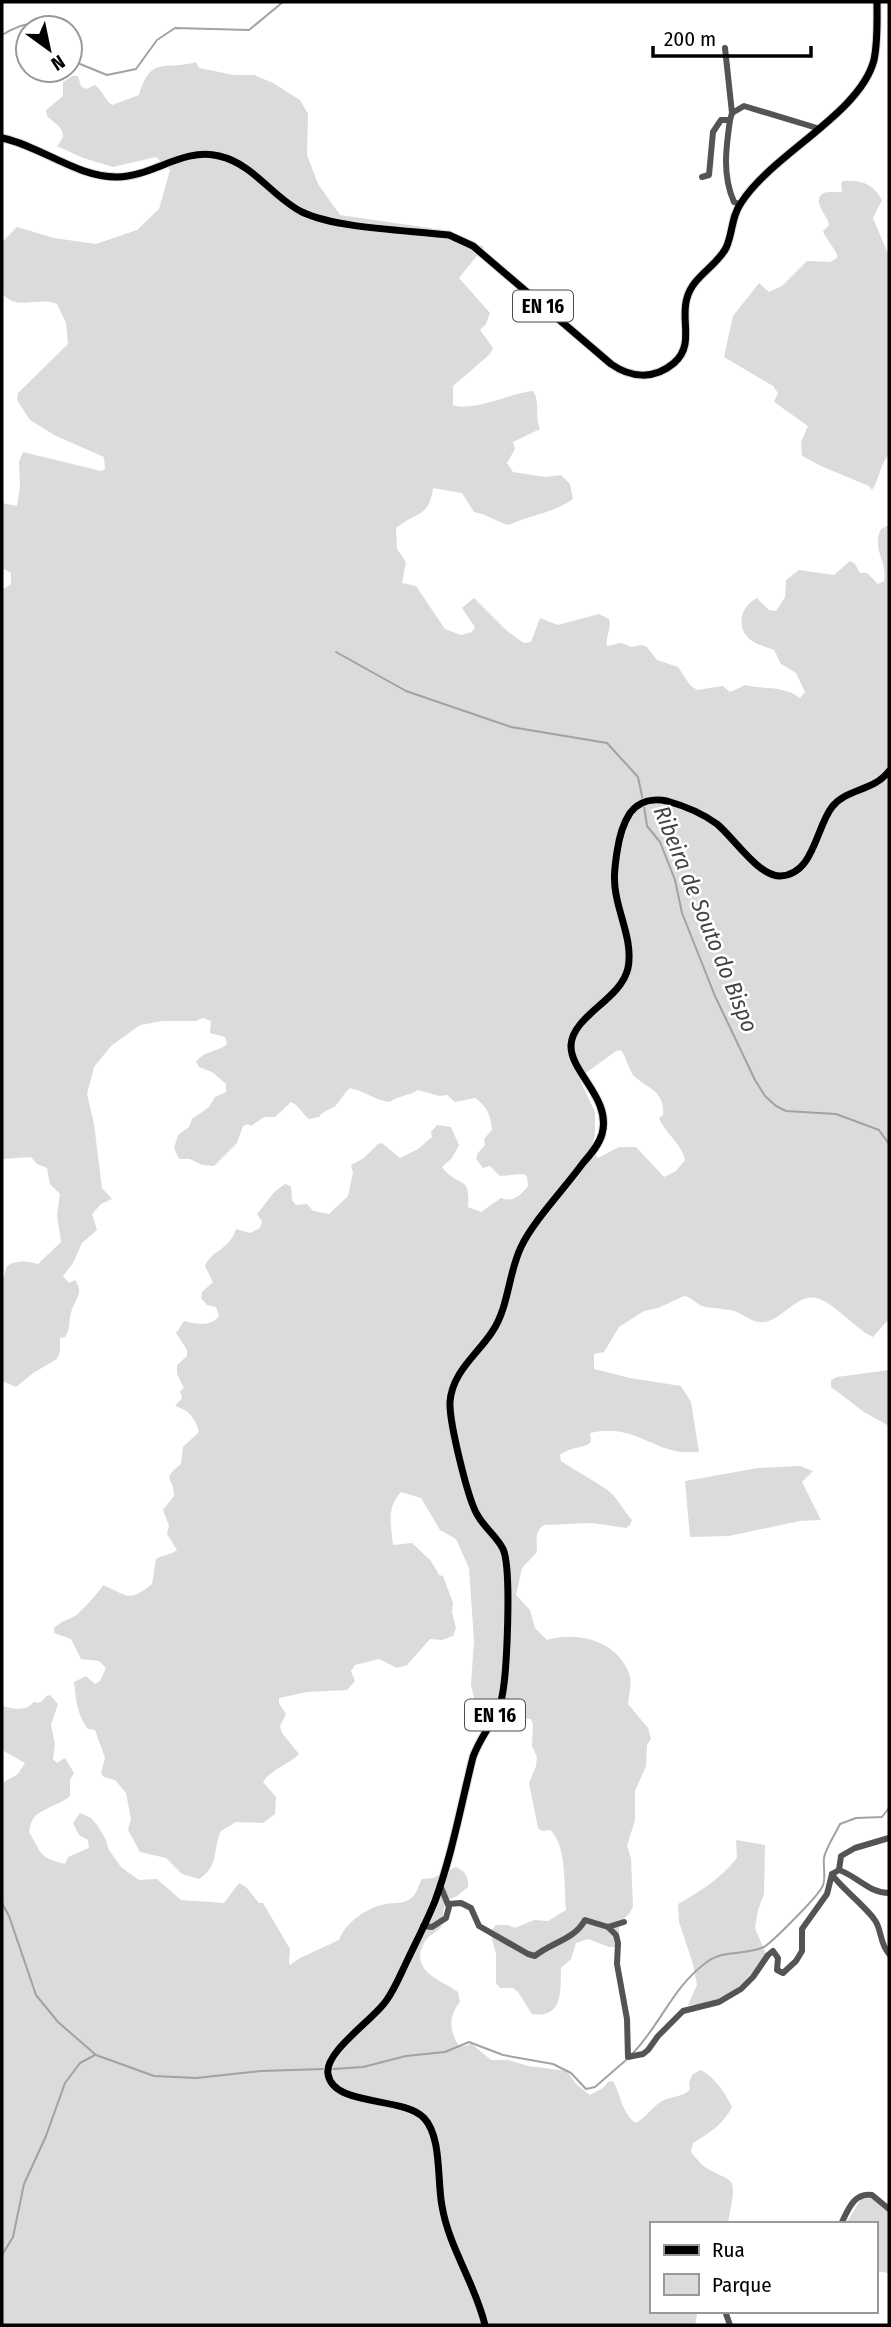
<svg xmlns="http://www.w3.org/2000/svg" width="891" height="2327" font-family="'Fira Sans Condensed',sans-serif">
<rect width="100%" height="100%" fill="#fff"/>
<g fill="#dbdbdb" fill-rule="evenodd">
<path d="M196 62 199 68 234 75H254L273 83 300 100 308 114 307 155 318 184 340 215 443 230 484 247 459 278 490 313 486 324 480 330 493 348 490 354 453 386V405C473 412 511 393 533 391 541 403 534 416 540 429L513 442 515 449 507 463 513 472 545 477 561 475 570 484 573 499C554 513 530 515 508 525 495 521 489 515 474 512L462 493 433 488C429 518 417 511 396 528L397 549 406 562 402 583 416 586 445 629 461 635 472 632 475 627 462 608 474 598 507 631 524 643 531 642 540 618 558 625 599 614 609 619C612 629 605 637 607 646L621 643 632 647 642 645 647 647 657 660 678 667 690 685 697 690 723 686 730 692 745 685C764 690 783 685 800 698L805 692 796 673 781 664 774 650C767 647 758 645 752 641 735 629 740 606 757 598L769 610 776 611 785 597 786 580 799 570 834 575 850 561 855 564 860 573H867L878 584 884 581C888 561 871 549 881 529L889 525V1319L873 1337C854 1328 834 1302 816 1298 798 1293 782 1320 764 1322 754 1324 744 1314 734 1311 724 1308 713 1309 702 1306 695 1303 691 1297 684 1296L658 1308 644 1311 619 1327 604 1352 594 1354V1369L630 1378 681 1386 691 1402 699 1452C690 1452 679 1453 671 1450 639 1440 625 1425 590 1433L591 1442C582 1450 573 1445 560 1455L561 1461C576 1471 591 1479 606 1489 617 1496 623 1511 632 1520L630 1525 626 1528 592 1523 544 1525C534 1532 537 1540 537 1552L522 1568 516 1595 530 1610 535 1628 547 1640C577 1631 615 1640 628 1671 633 1680 629 1694 628 1704L648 1728 651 1739 647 1745 646 1766 635 1791V1820L627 1846 631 1858 633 1906 630 1913 619 1923V1937L615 1947H609L588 1939 576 1943 571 1959 561 1968C560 1988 565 2019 532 2014L518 1992 513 1988H500L496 1983V1954L490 1932 496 1925H508L515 1928 534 1920 548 1921 566 1910C564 1889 567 1844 550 1830L542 1831 538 1828 529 1783 536 1766 537 1757 532 1746 533 1725 531 1719 495 1716 481 1709 474 1698 471 1685 474 1641 469 1568 456 1539 440 1530 421 1498 401 1492C386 1508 391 1525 393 1545L412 1543 431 1561 439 1575 443 1576 453 1603 452 1612 456 1628 453 1636 442 1640 430 1639 407 1665 397 1668 379 1659 355 1665 351 1671 355 1681 347 1690 307 1692 279 1698V1703L286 1714 280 1726 282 1733 299 1754C288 1765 270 1770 263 1782L276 1797 275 1814 263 1823 236 1822 221 1831C212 1850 220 1866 199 1879L182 1874 166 1858 140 1852 128 1830 131 1819 126 1793 115 1780 104 1777 101 1773 105 1758 95 1730 88 1729C77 1715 76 1699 74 1682L86 1676 95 1684 100 1681 106 1668 99 1661 81 1659 71 1639 54 1633V1628C60 1622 67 1620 75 1616 80 1613 101 1590 103 1585 129 1596 128 1603 152 1584L156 1559C163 1555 170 1555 177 1550L167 1534 169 1526 163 1510 174 1496C174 1476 160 1481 181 1464L183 1447 199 1432C195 1418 189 1410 175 1406L182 1398 180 1391 184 1388 177 1374V1365L187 1356V1350L176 1333 184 1321C196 1324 211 1327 219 1316L216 1307 207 1305 201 1298 202 1292 213 1282 205 1266C212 1249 229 1251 236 1229L250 1233 260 1228 262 1222 257 1214C267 1203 271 1192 285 1184L291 1186 292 1200 296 1205 307 1204 313 1211 329 1214 348 1196 353 1173 351 1165 364 1158 378 1144 382 1143 400 1158 418 1149 432 1137 431 1132 437 1125 451 1127 459 1145 452 1158 442 1167C458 1189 471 1173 468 1207L481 1212 501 1198C513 1203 521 1195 528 1186L527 1176 523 1174 500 1176 490 1166 483 1168 476 1159 478 1153 485 1145 484 1139 492 1130C491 1116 487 1106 475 1098L455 1102 447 1095 439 1096 418 1090C409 1096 399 1095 390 1102 374 1100 365 1091 350 1088 343 1094 340 1102 334 1107 327 1111 323 1111 319 1117L309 1119C302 1114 299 1105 291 1102L275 1117H264L251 1126 248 1124 243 1126 237 1143 214 1166 202 1165 190 1159H179L174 1148 178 1135 189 1127 192 1119 209 1107 215 1097 226 1092V1084L212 1072 199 1067 196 1062C203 1051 218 1052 227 1044L225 1037 210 1033 211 1021 203 1018 196 1021H163L140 1025 111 1046 94 1067 87 1094 94 1124 102 1188 112 1199 101 1204 92 1214 97 1230 82 1243 73 1263 63 1276 69 1283 75 1280C85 1294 74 1300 71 1313 68 1323 71 1329 65 1337L60 1338V1352L57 1359 33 1373 16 1387 2 1381V1283L7 1266C17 1260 27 1261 38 1264L61 1242 57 1215 60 1194 50 1184 47 1168 37 1164 31 1157 2 1159V590L11 584V573L2 568V503L17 506 20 487 19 462 23 452 101 471 105 469 104 457 56 436 30 420 17 400 18 393 68 344 66 323 57 304C39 296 16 312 2 293V242L17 227 54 238 96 244 137 230 159 209 170 170 156 157 113 167 83 158 57 146C71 131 57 126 47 116L46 110 63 96V82L72 76H78L81 86 86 89 95 85C103 91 104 99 112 105L139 95C151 54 166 71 196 62ZM621 1050C627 1058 628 1069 634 1076 648 1089 665 1091 663 1115L659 1118C665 1133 682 1144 685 1160L676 1171 664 1177 636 1147H619L598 1158 591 1149 595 1134V1112L579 1078 616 1051Z"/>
<path d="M843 181C862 180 873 184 882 200L873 218 889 256V454C880 464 880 478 872 490L869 486 821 466 802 456 801 442 808 426 774 402 778 393 773 386 724 357 733 316 759 283 769 292 782 286 807 261 830 262 837 258V254L824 234 823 231 829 225C828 216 810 200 824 193 829 191 836 193 842 192L841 183Z"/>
<path d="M889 1370V1426L864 1412 831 1387V1380L837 1377Z"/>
<path d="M800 1466 813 1471 802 1482 821 1520 800 1521 729 1536 690 1537 685 1481 758 1468Z"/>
<path d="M50 1695 58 1704 51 1725 55 1744 53 1759 57 1763 65 1758 74 1773 70 1780V1796C60 1805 36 1810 32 1821 30 1824 30 1828 29 1832 43 1855 38 1857 65 1864L68 1857 89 1848 88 1840 79 1835 73 1823 80 1813 91 1818 97 1825 105 1838 109 1850 121 1867 139 1880 157 1879 181 1900 224 1903 239 1883 246 1887 259 1903H263L290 1949 289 1963 290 1965 300 1958 339 1940C345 1923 366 1908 385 1904 396 1902 407 1905 415 1894 418 1890 419 1883 422 1879L433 1878 456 1867C465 1871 469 1877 468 1887L457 1896 445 1901 441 1927C436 1933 427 1936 424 1943 409 1971 441 1980 458 1992L460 2002C448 2016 449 2033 460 2047L472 2044 491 2060H508L528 2066 567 2071 576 2084 590 2095 603 2088 608 2082 613 2081C621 2095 622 2114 636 2123 647 2117 652 2106 664 2100 673 2096 684 2097 690 2089L689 2082 693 2074 701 2070C716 2079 724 2091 732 2107 723 2125 709 2133 693 2143L691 2152C696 2158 701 2165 708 2169 730 2182 737 2175 731 2207 729 2213 730 2217 727 2224H651V2311H698L695 2325H2V1783L18 1774 25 1763 2 1750V1706C14 1709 25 1712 34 1702 40 1704 43 1701 46 1696Z"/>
<path d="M736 1840 765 1845 764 1894 758 1910 755 1928 766 1954C747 1982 725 2006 688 2005L697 1985 693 1964 679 1922 678 1904C702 1890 719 1880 737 1858Z"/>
<path d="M868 2196 889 2212V2273L875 2271V2224H846L861 2199Z"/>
</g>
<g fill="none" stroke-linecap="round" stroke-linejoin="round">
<g stroke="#a2a2a2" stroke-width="2">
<path d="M70 33 73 34 72 53 80 64 107 75 136 69 157 40 175 28 249 30 283 2"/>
<path d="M2 35C20 24 41 18 60 28"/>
<path d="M336 652 406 691 511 727 607 743 638 777 643 801"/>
<path d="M644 806 647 826 660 842 675 880 682 913 715 996 755 1080 765 1096 776 1106 786 1111 836 1114 879 1130 889 1144"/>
<path d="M2 1903 9 1916 36 1995 58 2022 96 2055 154 2076 196 2078 261 2071 324 2069"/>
<path d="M632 2054C660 2026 673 1986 707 1962 724 1949 746 1956 764 1947 772 1942 821 1894 823 1885 826 1877 823 1867 824 1858 826 1847 835 1835 840 1824L856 1818 882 1817 889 1808"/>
<path d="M333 2069 363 2067 406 2056 445 2052 469 2042 503 2055 553 2064 571 2073 586 2089 595 2087 626 2060"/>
<path d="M2 2255 13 2237 24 2184 46 2136 65 2083 80 2063 95 2055"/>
</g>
<g stroke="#dbdbdb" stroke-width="9">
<g id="major">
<path d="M2 138C41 146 76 177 117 177 152 177 183 147 219 156 254 164 272 197 302 212 338 229 408 230 449 235L473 246 611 364C631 378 654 380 674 363 695 345 680 320 687 298 693 276 716 267 726 248 733 233 731 217 741 203 772 154 860 114 874 60 878 41 877 21 877 2"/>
<path d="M485 2325C475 2283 449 2248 442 2206 437 2181 442 2137 424 2118 403 2096 333 2107 328 2074 324 2052 373 2020 386 2001 395 1989 401 1973 408 1959 417 1940 427 1921 435 1901 452 1855 461 1805 473 1757 480 1737 495 1721 501 1701 507 1679 512 1569 503 1549 497 1537 485 1528 478 1516 468 1501 449 1421 450 1402 452 1372 477 1355 492 1332 509 1307 508 1274 521 1247 534 1220 565 1188 583 1163 590 1155 599 1145 602 1134 612 1098 570 1073 571 1045 573 1015 621 1000 628 968 633 943 620 918 616 894 613 879 615 866 617 852 619 838 622 825 630 813 639 801 653 798 667 801 685 806 702 813 717 824 734 838 758 876 780 876 814 875 816 827 832 807 847 788 873 792 889 771"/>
</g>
</g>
<g stroke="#545454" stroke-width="6">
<path d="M725 48 732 113"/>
<path d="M730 120C726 148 722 175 734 202L739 204"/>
<path d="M702 177 709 175 713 132 721 120H730L732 113 744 106 817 128"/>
<path d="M839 1870 841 1856 855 1848 889 1838"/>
<path d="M889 1893C869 1893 857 1876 839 1870L832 1874C836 1883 866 1907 874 1919 882 1928 879 1943 889 1954"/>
<path d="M448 1904 461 1903 471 1908 479 1926 528 1954 535 1956C552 1942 574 1940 585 1920L608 1927 624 1922"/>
<path d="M423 1926 432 1927 446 1918 449 1907 440 1885"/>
<path d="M608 1927 616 1935 618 1943 617 1964 627 2019 628 2057 643 2054 648 2050 658 2036 683 2011 719 2002 741 1989 753 1977 768 1955 773 1951 778 1958 777 1970 783 1973 796 1961 802 1951V1929L827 1894 832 1874"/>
<path d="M841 2224C848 2210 854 2192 872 2195L889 2209"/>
<path d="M725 2311 730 2325"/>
</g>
<use href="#major" stroke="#000" stroke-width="7"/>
</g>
<g text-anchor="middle" stroke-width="5" stroke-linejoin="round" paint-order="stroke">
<g fill="#fff" stroke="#4c4c4c" stroke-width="2">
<rect x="513" y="290.5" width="60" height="31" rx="5"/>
<rect x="465" y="1699.5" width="60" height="31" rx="5"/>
</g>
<g font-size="19" font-weight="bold" fill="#000">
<text x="543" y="313">EN 16</text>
<text x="495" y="1722">EN 16</text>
</g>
<g font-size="23" font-style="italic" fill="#434343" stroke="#fff">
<text transform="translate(706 919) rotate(68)" y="8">Ribeira de Souto do Bispo</text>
</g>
</g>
<rect width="891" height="2327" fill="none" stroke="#000000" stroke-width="7"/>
<rect x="650" y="2222" width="228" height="91" fill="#ffffff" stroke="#999999" stroke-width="2"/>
<rect x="664" y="2245" width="35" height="10" fill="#000000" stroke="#999999" stroke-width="2"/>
<text x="712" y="2257" font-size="21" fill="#000000">Rua</text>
<rect x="664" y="2274" width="35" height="21" fill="#dbdbdb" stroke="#999999" stroke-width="2"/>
<text x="712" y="2292" font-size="21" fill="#000000">Parque</text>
<g transform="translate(49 49) rotate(147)"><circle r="33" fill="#ffffff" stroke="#999999" stroke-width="2"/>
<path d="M0-5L12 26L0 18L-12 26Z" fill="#000000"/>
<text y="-10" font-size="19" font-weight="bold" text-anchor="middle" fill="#000000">N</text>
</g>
<path d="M653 46v10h158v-10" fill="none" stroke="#000000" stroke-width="3.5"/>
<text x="664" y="46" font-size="21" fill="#000000" stroke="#ffffff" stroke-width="5" paint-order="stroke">200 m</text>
</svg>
